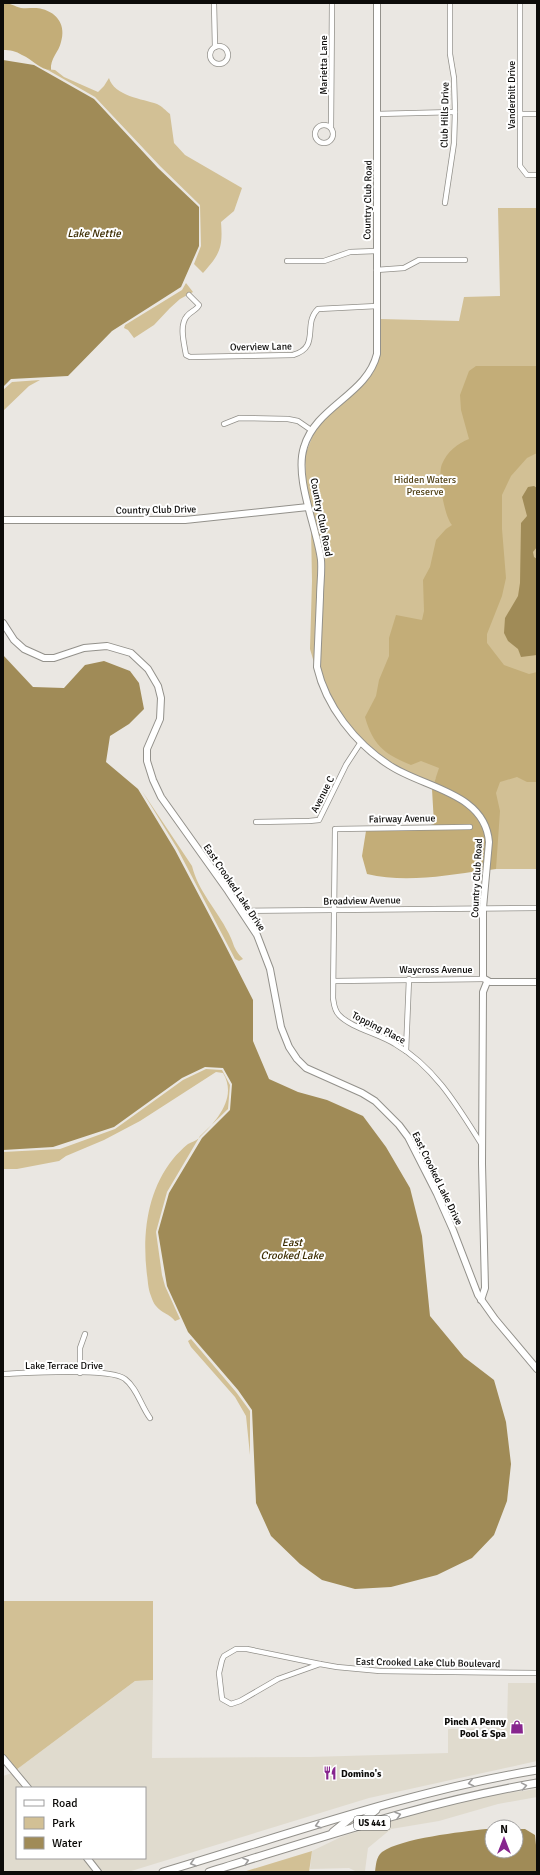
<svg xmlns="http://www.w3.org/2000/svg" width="540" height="1875" font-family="Signika,sans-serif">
<rect width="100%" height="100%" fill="#eae7e2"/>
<g fill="#e0dbce">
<path d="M153 1680 152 1758 310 1757 448 1753V1729L507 1728 508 1683H537V1761L369 1798 128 1872H102L91 1858H145V1788H32L16 1770 135 1681Z"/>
<path d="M12 1773 25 1788H17V1858H83L95 1872H3V1776Z"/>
<path d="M537 1789V1797L498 1804 439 1821 391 1829 368 1848 365 1871 363 1872H357L349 1868 310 1869 312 1851 343 1836 421 1812 497 1794Z"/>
</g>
<g fill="#d2c095">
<path d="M46 69 55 70 64 77 98 92 104 86 109 78C114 96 143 99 157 104 162 106 166 111 170 114L174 143 185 155 242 188 234 211 221 222C223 248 220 254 203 273L194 264 201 246 200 205 160 166 95 97Z"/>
<path d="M498 208H537V869H496V803L436 778 434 783C420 777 405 772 392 764 360 746 328 702 320 666L324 561 306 483 305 455 316 428 338 406 362 386 373 373 380 355V319L459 321 464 297 500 296Z"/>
<path d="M186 283 193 292 180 299 170 308 154 325 134 338 128 330 124 328 125 325 182 290Z"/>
<path d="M40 380 29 386 3 411V390L12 382Z"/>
<path d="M311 527 318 562 315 666 310 649 312 581Z"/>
<path d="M142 791 192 866C198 891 217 910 228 932 235 945 232 947 243 959L239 961 235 959 177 848Z"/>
<path d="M206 1069 222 1070 230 1085 228 1109 200 1136 167 1192 156 1232 162 1275 165 1286 180 1319 175 1321C170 1314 161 1313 156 1306 154 1304 152 1299 151 1296 148 1289 148 1281 147 1275 142 1235 147 1191 173 1159 177 1154 183 1148 188 1144 191 1142 196 1141 199 1138 216 1121 238 1098 223 1073L216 1072 140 1121 104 1140 66 1156 59 1161 17 1169H3V1152L60 1149 115 1129 183 1080Z"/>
<path d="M191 1339 236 1392 250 1411V1455L246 1416 235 1397 191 1347 188 1341Z"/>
<path d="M3 1601H153V1680L135 1681 16 1770 3 1754Z"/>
<path d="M312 1851 309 1872H243Z"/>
</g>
<g fill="#c3ad78">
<path d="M3 3C10 3 14 6 21 8 28 9 36 7 42 9 58 13 66 26 61 42 59 52 50 58 51 70 40 70 32 59 22 55 16 51 10 50 3 50Z"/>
<path d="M476 366H537V453L527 458 511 476 502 495V529L506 578 502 596 487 634V643L504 665 529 674 537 672V782H527L517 777 500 782 496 793 500 811 496 869 489 870C496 818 481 803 434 783L439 768 421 761 411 765C384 754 373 745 365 717L376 696 379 680 389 656V638L396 615 422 620 424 611 423 580 430 567 436 540 446 529 452 525C444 516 437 475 442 464 447 452 458 443 469 439L461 410 460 395 469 371Z"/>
<path d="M432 789C457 799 484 813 486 842 487 851 485 862 484 870 446 876 404 883 367 874L362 856 366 831 421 828 434 824Z"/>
</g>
<g fill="#a08b57">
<path d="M3 60 34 65 94 99 158 168 199 207V246L181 287 112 331 68 376 11 379 3 387Z"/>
<path d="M534 486 537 488V547L533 552 534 557 537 559V655L521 657 518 649 508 641 504 633 505 618 518 596 520 583 521 523 527 516 522 497 528 487Z"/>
<path d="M3 655 33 687 64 688 85 665 104 661 130 671 139 683 144 709 129 724 110 736 106 762 138 789 175 850 222 939 253 1000V1041L269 1079 298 1092 327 1100 363 1116 386 1147 410 1188 422 1236 430 1316 464 1357 494 1380 506 1422 511 1464 507 1501 494 1535 472 1558 437 1575 391 1587 355 1589 322 1580 300 1564 271 1536 256 1503 252 1410 238 1390 188 1332 167 1286 158 1232 169 1193 202 1138 230 1110 232 1084 223 1068 205 1067 182 1078 114 1127 53 1147 3 1150Z"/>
<path d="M486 1829H492V1851H516V1829H525L535 1835 537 1855 536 1872H375C376 1865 376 1857 382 1852 402 1838 461 1832 486 1829Z"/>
</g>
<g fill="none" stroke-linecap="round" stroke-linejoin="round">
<g stroke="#93918b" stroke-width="6">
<g id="street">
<path d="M214 3 215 47"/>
<path d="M520 3V166L527 175H537"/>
<circle cx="219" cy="55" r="9"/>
<path d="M377 114 455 112"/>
<path d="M520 114H537"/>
<circle cx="324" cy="134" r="9"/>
<path d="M331 127 332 3"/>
<path d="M445 203 454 143 455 112 454 78 450 54V3"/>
<path d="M287 261H324L350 252 376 251"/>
<path d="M376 270 404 268 419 260H465"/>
<path d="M189 295 199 305C197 310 191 311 187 316 179 325 184 343 186 355L190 357 293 355C321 347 302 324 318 309L377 306"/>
<path d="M224 424 239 418 288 419 298 421 311 430"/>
<path d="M256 822 309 821 319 820 346 765 361 742"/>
<path d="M470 827 335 829 333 998C334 1004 334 1010 339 1015 351 1028 380 1034 395 1044 435 1067 458 1107 482 1145"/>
<path d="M241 911 537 908"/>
<path d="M334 981 484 979"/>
<path d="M406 1051 409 979"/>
<path d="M80 1373V1348L85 1334"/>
<path d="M3 1374C26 1373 110 1367 125 1379 137 1388 141 1406 150 1418"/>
<path d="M236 1649H247L320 1664 278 1679 240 1701 231 1704 222 1699 219 1673 222 1660 224 1656Z"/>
<path d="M320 1664 337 1667 380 1671 537 1673"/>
</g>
</g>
<g stroke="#93918b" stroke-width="8">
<g id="secondary">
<path d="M377 3V354C367 395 316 406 304 447 294 478 317 528 321 560 322 572 320 585 320 597 319 620 318 643 317 667 326 706 355 743 389 765 423 788 485 792 489 842L483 908V978L490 982H537"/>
<path d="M3 520H185L308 507"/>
<path d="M3 623 14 640 24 649 44 658H54L84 648 107 646 131 653 148 669 158 686 161 698 160 719 147 749V761L153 780 161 797 228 891 257 935 270 969 281 1027 289 1047 297 1059 306 1068 362 1093 375 1101 399 1125 408 1137 437 1194 453 1230 478 1295 495 1319 537 1369"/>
<path d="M481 1300 485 1288 482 1164 483 992 487 982"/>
<path d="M3 1758 28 1788"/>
<path d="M87 1858 98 1872"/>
</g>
</g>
<g stroke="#93918b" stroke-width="9">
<g id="primary">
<path d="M354 1827 376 1810"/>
<path d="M333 1832 354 1815"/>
<path d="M163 1872C287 1835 410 1791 537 1770"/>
<path d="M209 1872C317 1839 425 1802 537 1783"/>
</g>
</g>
<use href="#street" stroke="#fff" stroke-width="4.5"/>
<use href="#secondary" stroke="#fff" stroke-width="6"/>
<use href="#primary" stroke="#fff" stroke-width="7"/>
</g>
<defs><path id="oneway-chevron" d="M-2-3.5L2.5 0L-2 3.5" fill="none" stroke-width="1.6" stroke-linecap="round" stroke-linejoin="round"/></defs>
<g stroke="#9e9d9d">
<use href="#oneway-chevron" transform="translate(471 1783) rotate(167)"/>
<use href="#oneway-chevron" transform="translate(524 1786) rotate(-10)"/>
<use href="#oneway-chevron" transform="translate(398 1815) rotate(-16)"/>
<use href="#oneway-chevron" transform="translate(318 1825) rotate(163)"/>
<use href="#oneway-chevron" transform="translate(246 1861) rotate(-17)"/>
<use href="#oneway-chevron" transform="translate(193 1863) rotate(163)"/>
</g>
<defs>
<g id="shop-bare" transform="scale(1.08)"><path d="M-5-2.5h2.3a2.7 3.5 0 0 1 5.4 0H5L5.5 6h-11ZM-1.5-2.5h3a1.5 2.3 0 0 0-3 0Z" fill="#87258e" stroke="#fff" stroke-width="2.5" paint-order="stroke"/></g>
<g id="restaurant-bare" transform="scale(1.08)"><path d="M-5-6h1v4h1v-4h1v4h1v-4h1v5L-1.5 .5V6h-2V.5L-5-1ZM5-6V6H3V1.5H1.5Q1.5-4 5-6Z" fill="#87258e" stroke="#fff" stroke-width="2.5" paint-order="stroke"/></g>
</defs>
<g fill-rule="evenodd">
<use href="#shop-bare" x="517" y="1727"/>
<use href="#restaurant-bare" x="330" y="1773"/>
</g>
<g text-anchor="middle" stroke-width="4" stroke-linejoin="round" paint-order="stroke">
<rect fill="#fff" stroke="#555453" stroke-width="1" x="354" y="1816" width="36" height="14" rx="3"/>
<g font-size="9" font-weight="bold" fill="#0c0b09">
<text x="372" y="1826">US 441</text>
</g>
<g font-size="10" fill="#0c0b09" stroke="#fff">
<text transform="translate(323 65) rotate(-90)" y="4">Marietta Lane</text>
<text transform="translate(511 95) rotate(-90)" y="4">Vanderbilt Drive</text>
<text transform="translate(444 115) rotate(-89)" y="4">Club Hills Drive</text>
<text transform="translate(367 200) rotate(-89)" y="4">Country Club Road</text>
<text transform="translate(261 346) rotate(-1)" y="4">Overview Lane</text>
<text transform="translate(156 509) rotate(-1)" y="4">Country Club Drive</text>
<text transform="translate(322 517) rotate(79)" y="4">Country Club Road</text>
<text transform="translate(322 794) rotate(-63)" y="4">Avenue C</text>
<text transform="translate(402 818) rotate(-1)" y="4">Fairway Avenue</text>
<text transform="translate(476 878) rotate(-87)" y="4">Country Club Road</text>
<text transform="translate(235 887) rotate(56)" y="4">East Crooked Lake Drive</text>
<text transform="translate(362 900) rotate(-1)" y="4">Broadview Avenue</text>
<text x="436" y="973">Waycross Avenue</text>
<text transform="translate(379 1027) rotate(27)" y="4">Topping Place</text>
<text transform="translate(438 1178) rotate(64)" y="4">East Crooked Lake Drive</text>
<text x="64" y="1369">Lake Terrace Drive</text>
<text transform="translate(428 1662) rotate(1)" y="4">East Crooked Lake Club Boulevard</text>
</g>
<g font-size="10" fill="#534319" stroke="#fff">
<text x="425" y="483">Hidden Waters<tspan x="425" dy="12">Preserve</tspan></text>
</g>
<g font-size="10" font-weight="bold" fill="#0c0b09" stroke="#fff" text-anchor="end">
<text x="506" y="1725">Pinch A Penny<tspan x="506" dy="12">Pool &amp; Spa</tspan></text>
<text x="341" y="1777" text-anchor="start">Domino's</text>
</g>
<g font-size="11" font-style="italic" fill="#3c2c00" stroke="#fff">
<text x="94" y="237">Lake Nettie</text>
<text x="292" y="1246">East<tspan x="292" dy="13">Crooked Lake</tspan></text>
</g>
</g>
<rect width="540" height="1875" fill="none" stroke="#0c0b09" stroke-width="8"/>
<rect x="16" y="1787" width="130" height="72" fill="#ffffff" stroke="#9e9d9d"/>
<rect x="24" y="1800" width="20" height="6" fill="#ffffff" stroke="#9e9d9d"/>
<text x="52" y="1807" font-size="12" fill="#0c0b09">Road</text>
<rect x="24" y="1817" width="20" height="12" fill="#d2c095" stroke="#9e9d9d"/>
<text x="52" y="1827" font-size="12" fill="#0c0b09">Park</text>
<rect x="24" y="1837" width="20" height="12" fill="#a08b57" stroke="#9e9d9d"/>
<text x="52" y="1847" font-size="12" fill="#0c0b09">Water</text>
<g transform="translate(504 1839)"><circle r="19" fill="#ffffff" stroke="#9e9d9d"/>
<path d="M0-3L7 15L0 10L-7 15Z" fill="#87258e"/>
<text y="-6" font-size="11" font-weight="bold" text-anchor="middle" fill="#0c0b09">N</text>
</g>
</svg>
